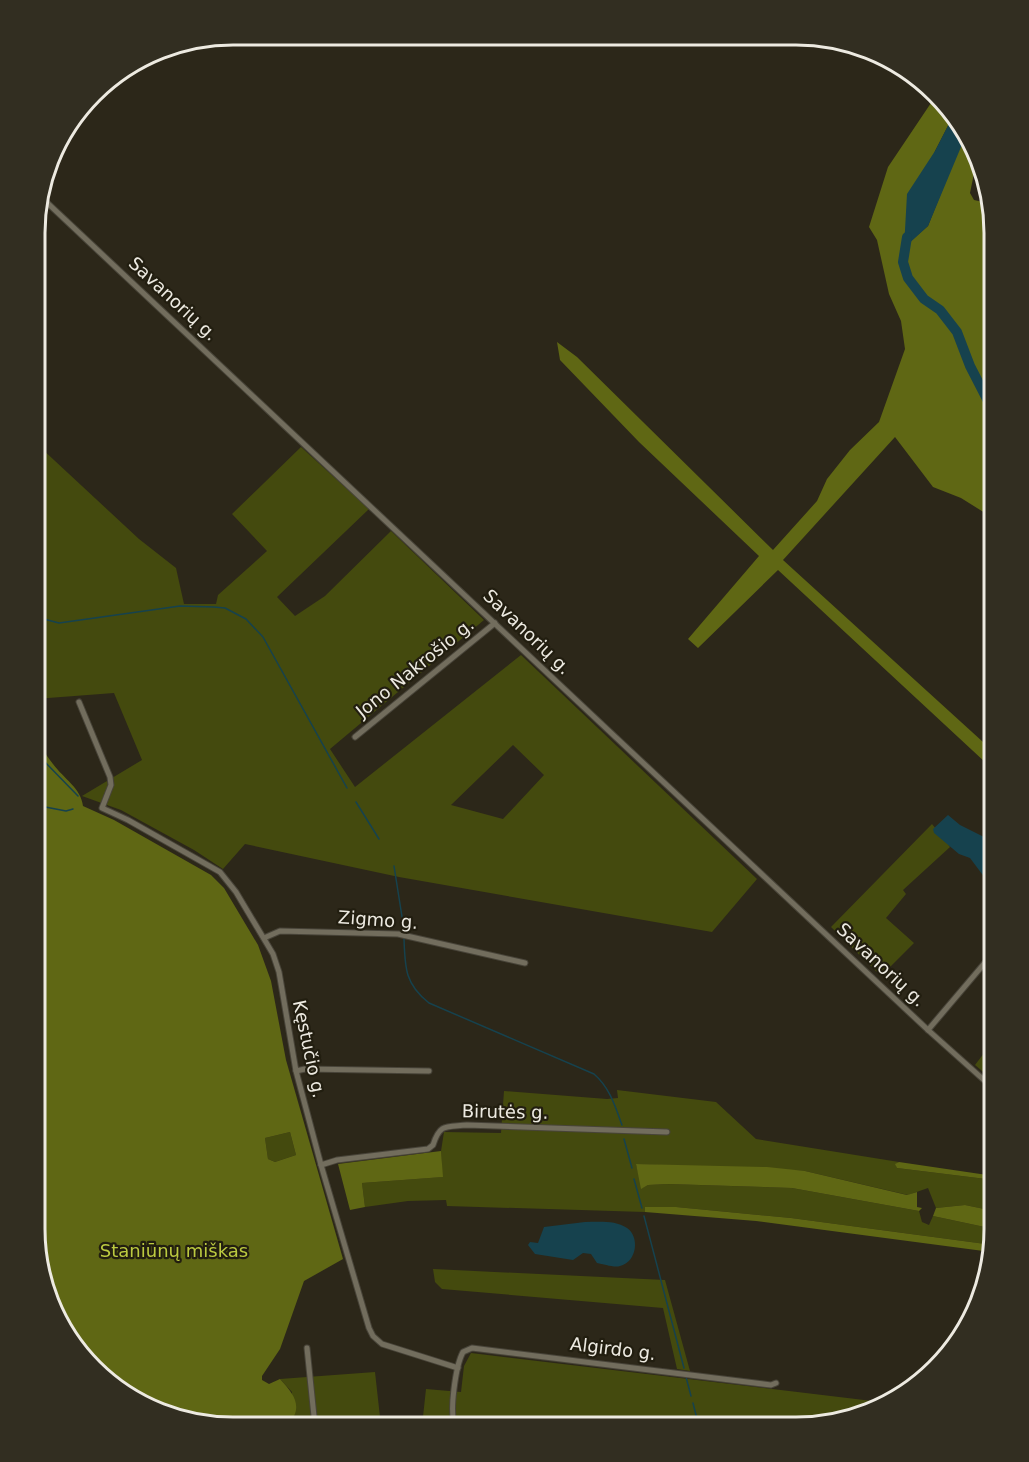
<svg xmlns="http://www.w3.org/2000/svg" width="1029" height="1462" font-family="'DejaVu Sans',sans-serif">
<rect width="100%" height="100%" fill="#2c2719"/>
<g fill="#444a0e" fill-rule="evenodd">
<path d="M40 447 139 539 176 568 184 604H216L218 595 267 551 232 514 301 447 369 509 277 597 295 616 325 596 391 531 484 620 330 749 355 787 521 655 757 879 712 932 399 877 245 844 223 869 194 850 121 810 82 796 142 760 114 693 35 699 36 453ZM513 745 544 775 503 819 451 805Z"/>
<path d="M932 824 950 847 903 890 906 894 886 918 914 943 881 976 831 927Z"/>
<path d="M994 1040V1081L975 1065Z"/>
<path d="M617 1090 716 1102 756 1139 899 1162 896 1164 897 1168 994 1180V1211L965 1205 936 1208 928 1188 908 1195 805 1171 636 1164 642 1188 648 1185 668 1184 792 1188 919 1211 922 1222 929 1225 933 1216 994 1229 993 1245 791 1218 676 1207H645V1212L447 1206 446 1200 408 1201 365 1207 362 1183 442 1177 441 1151 444 1132 501 1133 504 1091 607 1099 618 1098Z"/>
<path d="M290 1132 296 1155 275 1162 268 1159 265 1138Z"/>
<path d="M433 1269 665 1280 690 1371 677 1369 663 1308 442 1289 435 1282Z"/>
<path d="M471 1353 889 1403 884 1407 797 1427 422 1426 426 1389 461 1392 464 1366Z"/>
<path d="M375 1372 381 1426H287L289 1424 292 1392 280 1379Z"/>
</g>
<g fill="#5f6714" fill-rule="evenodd">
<path d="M935 97 952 118 935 151 904 247 928 226 961 143C980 158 974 172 970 193L974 200 987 203C994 222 991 235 990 255 990 278 989 301 994 322V540L985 513 961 498 933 487 895 437 783 560 994 752V756L986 763 778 570 698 648 688 639 759 556 639 442 560 360 557 342 577 357 773 550 817 501 827 479 850 450 879 422 905 349 901 321 889 294 877 240 869 227 888 167Z"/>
<path d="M35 729C39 742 44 753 53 764 64 779 81 788 83 806L114 820 211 875 224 888 258 945 271 981 286 1060 343 1259 304 1281 280 1349 262 1376V1380L269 1384 280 1379C295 1395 304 1408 287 1426H207L112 1387 55 1317 35 1230ZM290 1132 296 1155 275 1162 268 1159 265 1138Z"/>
<path d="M441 1151 443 1177 362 1183 365 1207 350 1210 338 1164Z"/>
<path d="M899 1162 994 1176V1180L897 1168 895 1164Z"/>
<path d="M636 1164 767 1167 805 1171 907 1195 917 1192V1207L922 1208 919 1211 792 1188 668 1184 648 1185 641 1189Z"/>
<path d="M965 1205 994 1211V1229L933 1216 936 1208Z"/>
<path d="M645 1207H676L791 1218 993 1245 991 1252 756 1221 645 1212Z"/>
</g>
<g fill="#16424e">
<path d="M952 118 966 135 928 226 904 248 907 194 935 151Z"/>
<path d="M948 815 960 825 994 842V876L992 878H985L970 858 959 854 934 833 933 829Z"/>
<path d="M585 1222C599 1222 615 1220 627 1228 640 1237 637 1262 620 1266 614 1268 604 1264 597 1263L591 1254 583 1253 573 1260 535 1254 528 1245 530 1242 538 1243 544 1227Z"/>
</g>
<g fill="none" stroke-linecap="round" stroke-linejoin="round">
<g stroke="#16424e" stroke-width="1.5">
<path d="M36 617 59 623 180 606 214 607 225 608 246 619 263 637 347 788"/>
<path d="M35 745 43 760 78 796"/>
<path d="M356 802 379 839"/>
<path d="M35 805 66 811 73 809"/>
<path d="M394 866 403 923"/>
<path d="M404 939C405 968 405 984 429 1003L594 1074C610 1088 615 1106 622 1125"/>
<path d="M624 1139 632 1168"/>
<path d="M634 1179 642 1208"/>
<path d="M644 1216 684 1368"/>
<path d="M686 1377 691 1396"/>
<path d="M693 1403 699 1427"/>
</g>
<path stroke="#16424e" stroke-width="10" d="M907 237 903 262 908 278 924 299 940 310 957 332 970 366 988 401 994 410"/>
<g stroke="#484439" stroke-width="7">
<g id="street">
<path d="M40 196 608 730 928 1030 994 1089"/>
<path d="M79 702 110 777 111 785 102 808 128 820 220 872 236 892 273 954 279 972 296 1071 321 1165 369 1328 373 1336 382 1344 458 1368"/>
<path d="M355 737 495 623"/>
<path d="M264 938 280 931 398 934 525 963"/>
<path d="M928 1030 994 952"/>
<path d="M296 1071 305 1069 429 1071"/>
<path d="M321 1165 337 1160 428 1149 433 1145C440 1123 446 1127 467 1125L667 1132"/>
<path d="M307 1348 315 1426"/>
<path d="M456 1427C448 1415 456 1365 463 1352L472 1348 771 1385 776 1383"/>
</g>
</g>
<use href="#street" stroke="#726d5d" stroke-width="5"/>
</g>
<g text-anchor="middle" stroke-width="4.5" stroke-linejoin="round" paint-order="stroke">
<g font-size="18" fill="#edeae1" stroke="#221e10">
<text transform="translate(173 299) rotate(43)" y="6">Savanorių g.</text>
<text transform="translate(527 632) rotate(44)" y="6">Savanorių g.</text>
<text transform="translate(415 668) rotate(-39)" y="6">Jono Nakrošio g.</text>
<text transform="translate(378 920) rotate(4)" y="6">Zigmo g.</text>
<text transform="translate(881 965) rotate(43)" y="6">Savanorių g.</text>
<text transform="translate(309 1049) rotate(78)" y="6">Kęstučio g.</text>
<text transform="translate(505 1112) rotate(1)" y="6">Birutės g.</text>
<text transform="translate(613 1349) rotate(7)" y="6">Algirdo g.</text>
</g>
<g font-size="18" fill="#bcca40" stroke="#221e10">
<text x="174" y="1257">Staniūnų miškas</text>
</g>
</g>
<path d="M0 0H1029V1462H0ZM233 45H796A188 188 0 0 1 984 233V1229A188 188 0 0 1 796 1417H233A188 188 0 0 1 45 1229V233A188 188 0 0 1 233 45Z" fill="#322e21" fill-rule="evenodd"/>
<path fill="none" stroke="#edeae1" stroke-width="3" d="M233 45H796A188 188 0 0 1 984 233V1229A188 188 0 0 1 796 1417H233A188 188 0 0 1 45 1229V233A188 188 0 0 1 233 45Z"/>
</svg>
